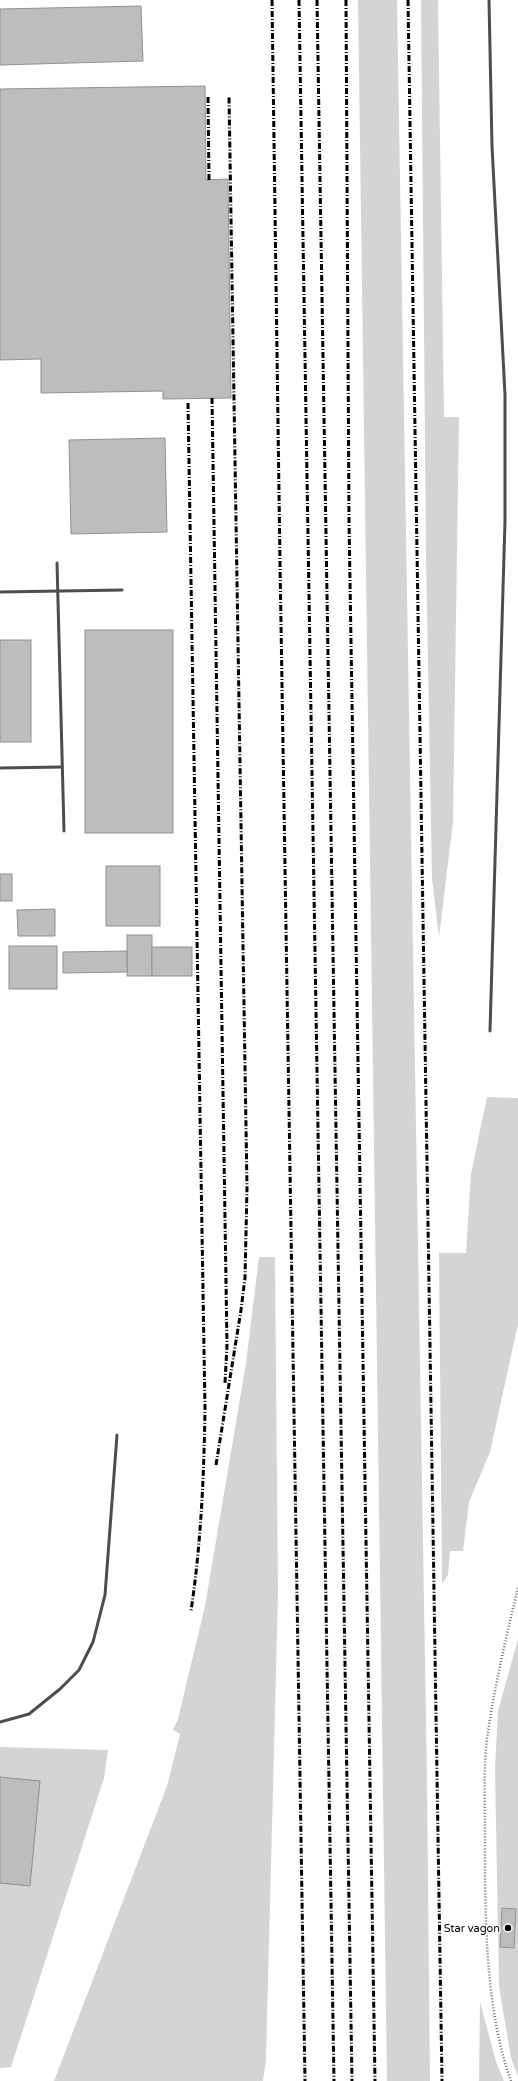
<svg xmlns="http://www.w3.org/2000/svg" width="518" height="2081" font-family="'Varela Round',sans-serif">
<rect width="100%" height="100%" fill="#fff"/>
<g fill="#d4d4d4">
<path d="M358 0H397L427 1779 430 2081H387Z"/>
<path d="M421 0H438L444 417H459L453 822 439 937 432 879 426 555Z"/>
<path d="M487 1097 518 1098V1324L490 1452 469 1502 463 1551H450L448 1575 442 1584 439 1253H466L471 1174Z"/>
<path d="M259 1257H275L278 1594 266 2059 263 2081H54L167 1786 180 1734 173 1730 178 1719 205 1606 246 1363Z"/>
<path d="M518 1639V2076L511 2058 499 1987 495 1768 498 1711Z"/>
<path d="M0 1747 108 1750 104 1778 11 2067 0 2068Z"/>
<path d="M480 2002 497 2065 504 2081H479Z"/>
</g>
<g fill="#bdbdbd" stroke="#919191">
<path d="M141 6 143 61 0 65V9Z"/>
<path d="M205 86 206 180 228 179 231 398 163 399V391L41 393V359L0 360V89Z"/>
<path d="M165 438 167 532 71 534 69 440Z"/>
<rect x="85" y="630" width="88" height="203"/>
<rect x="0" y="640" width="31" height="102"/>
<rect x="106" y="866" width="54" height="60"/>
<rect x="0" y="874" width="12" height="27"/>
<path d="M55 909V936H18L17 910Z"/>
<rect x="127" y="935" width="25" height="41"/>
<rect x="9" y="946" width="48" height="43"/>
<rect x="152" y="947" width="40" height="29"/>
<path d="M127 951V972L63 973V952Z"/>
<path d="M0 1777 40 1781 30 1886 0 1883Z"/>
<path d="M502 1908 516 1909 514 1948 500 1947Z"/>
</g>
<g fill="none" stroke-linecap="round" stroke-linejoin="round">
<path stroke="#6f6f6f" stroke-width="2.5" stroke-dasharray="1 2" stroke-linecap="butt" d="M511 2081C484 2007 485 1908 485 1829 485 1797 483 1764 488 1732 495 1683 507 1635 518 1587"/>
<g stroke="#4d4d4d" stroke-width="3">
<path d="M489 0 492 146 505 395V521L490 1031"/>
<path d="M57 563 64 831"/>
<path d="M0 592 122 590"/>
<path d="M0 768 61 767"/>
<path d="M0 1722 29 1714 60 1689 79 1670 93 1642 105 1595 117 1435"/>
</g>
<g stroke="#000" stroke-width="3" stroke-dasharray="6 2 1 2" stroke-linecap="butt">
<path d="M272 0 280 563 305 2081"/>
<path d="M299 0 334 2081"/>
<path d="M317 0 352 2081"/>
<path d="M346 0 349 521 375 2081"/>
<path d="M408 0 442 2081"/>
<path d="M208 97 209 180"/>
<path d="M212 398 227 1345 225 1383"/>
<path d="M188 403 205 1408C204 1476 201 1544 191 1611"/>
<path d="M216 1465 241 1310 245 1278 247 1188 229 96"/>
</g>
</g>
<circle fill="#000" stroke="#fff" stroke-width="1.5" cx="508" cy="1928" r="4"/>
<g text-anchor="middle" stroke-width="3" stroke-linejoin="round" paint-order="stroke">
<g font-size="11" fill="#000" stroke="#fff" text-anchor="end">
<text x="500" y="1932">Star vagon</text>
</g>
</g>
</svg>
